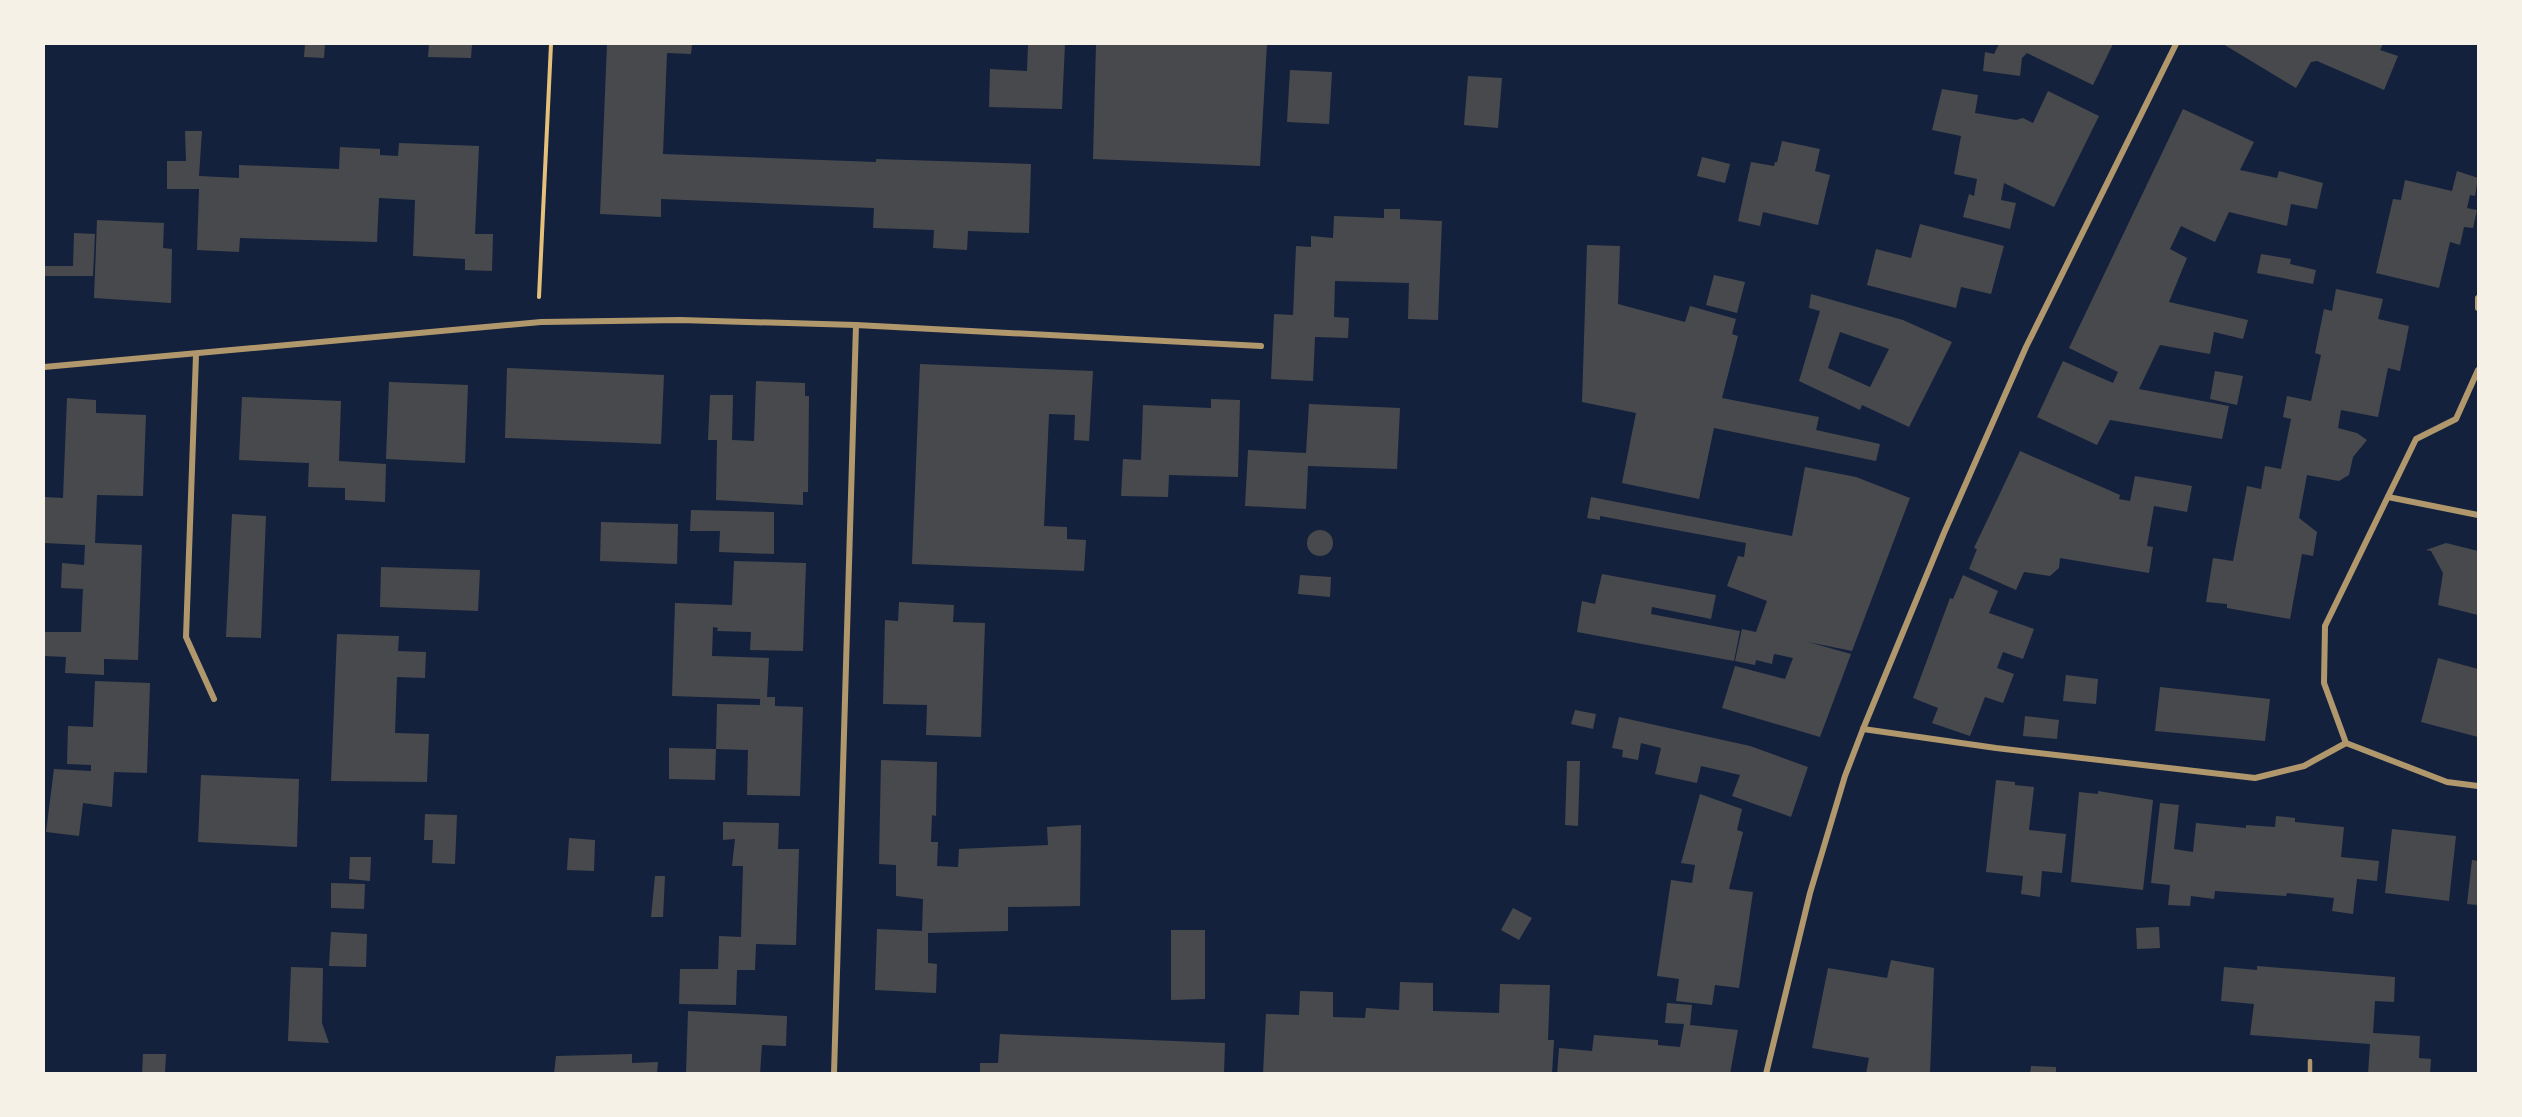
<svg xmlns="http://www.w3.org/2000/svg" width="2522" height="1117" font-family="'Titillium Web',sans-serif">
<rect width="100%" height="100%" fill="#14213d"/>
<g fill="#48494c" fill-rule="evenodd">
<path d="M305 44H325L324 58 304 57Z"/>
<path d="M429 44H472L471 58 428 57Z"/>
<path d="M607 44H692L691 54 667 53 663 154 876 162V159L1031 164 1029 233 968 231 967 250 933 248 934 230 873 228 874 208 661 199V217L600 214Z"/>
<path d="M1028 44H1065L1062 109 989 107 990 69 1027 71Z"/>
<path d="M1096 44H1267L1260 166 1093 159Z"/>
<path d="M1999 44H2113L2093 85 2027 53 2022 58 2020 76 1983 71 1985 52 1994 54Z"/>
<path d="M2223 44H2383L2380 50 2398 56 2384 90 2317 61 2311 62 2296 88Z"/>
<path d="M1290 70 1332 72 1329 124 1287 122Z"/>
<path d="M1468 76 1502 78 1498 128 1464 125Z"/>
<path d="M1942 89 1978 95 1975 113 2016 120 2023 118 2033 123 2048 91 2099 116 2054 207 2004 183 2001 200 2016 203 2010 229 1963 217 1969 194 1974 196 1977 179 1954 174 1961 136 1932 130Z"/>
<path d="M2183 109 2254 142 2240 170 2277 178 2279 171 2323 183 2317 209 2291 204 2287 226 2229 212 2215 242 2181 226 2170 249 2187 258 2169 302 2248 320 2243 339 2214 332 2210 354 2160 345 2139 389 2229 406 2222 439 2110 420 2097 445 2037 417 2063 361 2113 383 2118 372 2069 348Z"/>
<path d="M185 131H202L199 176 239 178V165L339 169 340 147 380 149V155L398 156 399 143 479 146 475 234H493L492 271 465 270V259L413 256 415 200 379 198 377 242 240 238 239 252 197 250 199 189H167V161H186Z"/>
<path d="M1782 141 1820 149 1815 171 1830 175 1818 225 1763 212 1760 226 1738 221 1751 162 1774 166 1775 162H1777Z"/>
<path d="M1702 157 1730 164 1725 183 1697 176Z"/>
<path d="M2457 171 2478 178 2475 196 2470 195 2467 208 2477 210 2473 228 2464 227 2460 245 2450 242 2439 288 2376 273 2393 199 2401 200 2405 180 2452 191Z"/>
<path d="M1384 209H1400V219L1442 221 1438 320 1408 319 1409 283 1335 281 1334 317 1349 318 1348 338 1315 337 1313 381 1271 379 1274 314 1293 315 1296 246 1311 247V236L1333 238 1334 216 1384 218Z"/>
<path d="M97 220 164 223 163 248 172 249 171 303 94 298Z"/>
<path d="M1920 224 2004 246 1991 294 1961 287 1956 308 1867 285 1876 249 1911 258Z"/>
<path d="M74 233 95 234 93 276H44V266H73Z"/>
<path d="M1587 245 1620 246 1618 304 1685 322 1690 306 1736 319 1732 334 1738 336 1722 398 1819 417 1816 430 1880 444 1876 461 1714 428 1699 499 1622 483 1636 413 1582 402Z"/>
<path d="M2261 254 2291 259 2290 264 2316 270 2313 284 2257 273Z"/>
<path d="M1714 275 1745 282 1737 313 1706 305Z"/>
<path d="M2336 289 2383 299 2378 319 2409 326 2400 371 2388 368 2378 417 2341 410 2338 428 2357 433 2367 440 2353 457 2349 475 2339 481 2307 475 2299 518 2317 532 2313 556 2302 554 2290 619 2227 608V604L2206 602 2213 558 2233 561 2247 486 2261 489 2265 466 2281 469 2291 419 2283 417 2287 396 2311 401 2321 355 2315 353 2324 309 2332 311Z"/>
<path d="M1811 294 1903 320 1952 342 1909 427 1862 405 1860 410 1799 381 1820 311 1809 308ZM1840 332 1889 349 1870 387 1828 368Z"/>
<path d="M920 364 1093 371 1089 441 1074 440 1075 415 1049 414 1044 526 1067 527V539L1086 540 1084 571 912 564Z"/>
<path d="M507 368 664 375 661 444 505 438Z"/>
<path d="M2215 371 2243 376 2237 405 2210 399Z"/>
<path d="M756 381 805 383V396H809L808 492H803V505L716 500 717 440H708L710 395H733L732 440 754 441Z"/>
<path d="M389 382 468 385 465 463 386 459Z"/>
<path d="M242 397 341 401 339 461 386 464 385 502 345 500V488L308 487 309 463 239 460Z"/>
<path d="M67 398 96 400V413L146 415 143 496 97 495 95 543 142 545 138 660 104 659V675L65 673 66 657 44 656V632H81L83 589 61 588 62 563 84 565 85 545 44 543V497L63 498Z"/>
<path d="M1211 399 1240 400 1238 477 1169 475 1168 497 1121 496 1123 459 1141 460 1143 405 1211 408Z"/>
<path d="M1309 404 1400 408 1397 469 1308 466 1306 509 1245 506 1248 450 1306 453Z"/>
<path d="M2020 451 2120 495 2119 499 2130 501 2135 476 2192 486 2187 512 2154 506 2147 546 2153 547 2149 573 2060 558 2059 568 2050 576 2024 572 2016 590 1969 569 1977 549 1974 548Z"/>
<path d="M1805 467 1856 477 1910 498 1852 651 1808 642 1851 654 1820 737 1722 708 1735 666 1785 679 1793 658 1774 654 1772 664 1756 660 1755 665 1735 661 1742 629 1756 632 1767 601 1727 586 1738 556 1744 557 1746 543 1600 516V520L1587 518 1591 497 1792 536Z"/>
<path d="M691 510 774 512V554L719 552 720 531H690Z"/>
<path d="M232 514 266 516 261 638 226 637Z"/>
<path d="M601 522 678 524 677 564 600 561Z"/>
<circle cx="1320" cy="543" r="13"/>
<path d="M2446 543 2478 551V615L2438 605 2443 573 2431 551 2426 550Z"/>
<path d="M734 561 806 563 803 651 750 650 751 632 717 631 718 628 713 627 712 656 769 658 767 697H775V706L803 707 800 796 747 795 748 750 716 749 717 704 760 705V699L672 696 675 603 732 605Z"/>
<path d="M381 567 480 570 478 611 380 607Z"/>
<path d="M1602 574 1716 595 1711 619 1652 607 1651 614 1740 631 1734 661 1577 632 1582 601 1595 604Z"/>
<path d="M1300 575 1331 577 1330 597 1298 594Z"/>
<path d="M1963 575 1998 591 1989 613 2034 629 2023 659 2003 652 1997 668 2014 674 2003 703 1985 697 1970 736 1932 723 1938 708 1913 698 1950 598 1953 599Z"/>
<path d="M899 602 954 605 953 622 985 623 981 737 926 735 927 705 883 704 885 620 898 621Z"/>
<path d="M337 634 399 636 398 651 426 652 425 678 397 677 395 733 429 734 427 782 331 781Z"/>
<path d="M2438 658 2478 669V737L2421 722Z"/>
<path d="M2066 675 2098 679 2096 704 2063 701Z"/>
<path d="M95 681 150 683 147 773 114 772 112 807 83 803 79 836 46 832 54 769 91 771V765L67 764 68 726 93 727Z"/>
<path d="M2160 687 2270 699 2265 741 2155 731Z"/>
<path d="M1575 710 1596 714 1593 729 1571 724Z"/>
<path d="M2025 716 2059 720 2057 739 2023 736Z"/>
<path d="M1619 717 1750 746 1808 767 1791 817 1732 796 1740 775 1701 766 1697 783 1655 774 1661 748 1641 743 1638 760 1622 757 1623 750 1612 748Z"/>
<path d="M669 748 716 749 715 780 669 779Z"/>
<path d="M881 760 937 762 936 816 932 815 931 842H938L937 866 958 867 959 849 1048 845 1047 827 1081 825 1080 906 1008 907V931L928 933V963L937 964 936 993 875 990 877 929 922 931 923 899 896 896V865L879 864Z"/>
<path d="M1567 761H1580L1578 826 1565 825Z"/>
<path d="M201 775 299 779 297 847 198 842Z"/>
<path d="M1996 780 2015 782V785L2034 787 2029 830 2066 834 2062 873 2042 871 2040 897 2021 894 2023 876 1986 872Z"/>
<path d="M2098 791 2153 800 2143 890 2071 882 2079 792 2098 794Z"/>
<path d="M1700 794 1742 809 1737 830 1743 832 1729 889 1753 892 1739 988 1715 985 1712 1005 1676 1001 1679 979 1657 976 1671 880 1692 883 1695 865 1681 863Z"/>
<path d="M2160 803 2179 805 2174 849 2193 852 2196 823 2246 828V825L2275 827 2276 816 2295 818V822L2344 827 2341 857 2379 861 2377 881 2357 879 2353 914 2332 911 2334 898 2287 893 2286 896 2215 891 2214 899 2191 896 2190 906 2168 905 2170 885 2151 883Z"/>
<path d="M425 814 457 815 455 864 432 863 433 840H424Z"/>
<path d="M723 822 779 823 778 849H799L796 945 756 944 755 970H737L736 1005 679 1004 680 969H718L719 936 741 937 743 866H732L735 839 723 840Z"/>
<path d="M2392 829 2456 836 2449 901 2385 893Z"/>
<path d="M569 838 595 840 594 871 567 870Z"/>
<path d="M350 857H371L370 881 349 879Z"/>
<path d="M2472 860 2478 861V905L2467 904Z"/>
<path d="M655 876H665L663 917H651Z"/>
<path d="M331 883 365 884 364 909 331 908Z"/>
<path d="M1513 908 1532 918 1519 940 1501 930Z"/>
<path d="M2159 927 2160 948 2137 949 2136 928Z"/>
<path d="M1171 930H1205V999L1171 1000Z"/>
<path d="M331 932 367 934 366 967 329 966Z"/>
<path d="M1891 960 1934 968 1930 1074H1866L1869 1058 1812 1048 1828 968 1887 978Z"/>
<path d="M2257 966 2395 977 2394 1002 2375 1001 2373 1033 2420 1036 2419 1058 2431 1059 2430 1074H2368L2370 1044 2250 1035 2254 1004 2221 1001 2224 967 2257 970Z"/>
<path d="M291 967 323 968 322 1023 329 1043 288 1041Z"/>
<path d="M1400 982 1433 983V1011L1499 1013 1500 984 1550 985 1548 1040H1554L1552 1074H1263L1266 1014 1299 1015 1300 991 1333 992V1017L1365 1018 1366 1008 1399 1010Z"/>
<path d="M1667 1003 1692 1005 1690 1025 1738 1030 1730 1074H1557L1559 1048 1592 1051 1594 1035 1658 1040V1045L1680 1047 1684 1024 1665 1023Z"/>
<path d="M688 1011 787 1016 786 1046 762 1045 760 1074H686Z"/>
<path d="M1000 1034 1225 1043 1224 1074H980V1063H998Z"/>
<path d="M143 1054H166L165 1074H142Z"/>
<path d="M632 1054V1063L658 1062 657 1074H554L556 1056Z"/>
<path d="M2031 1066 2056 1067V1074H2030Z"/>
</g>
<g fill="none" stroke-linecap="round" stroke-linejoin="round">
<path stroke="#e5c07b" stroke-width="4" d="M539 297 551 44"/>
<path stroke="#b1986c" stroke-width="4.5" d="M2310 1074V1061"/>
<g stroke="#b1986c" stroke-width="6">
<path d="M2478 298V308"/>
<path d="M196 355 186 637 214 699"/>
<path d="M44 367 541 322 680 320 856 325 1261 346"/>
<path d="M2478 370 2456 419 2416 439 2325 626 2324 683 2346 743 2447 782 2478 786"/>
<path d="M2388 497 2478 515"/>
<path d="M1863 729 1996 748 2255 778 2304 766 2346 743"/>
<path d="M834 1074 856 325"/>
<path d="M1766 1074 1810 893 1845 776 1863 729 1944 533 2026 347 2176 44"/>
</g>
</g>
<rect width="2522" height="1117" fill="none" stroke="#f6f1e7" stroke-width="90"/>
</svg>
